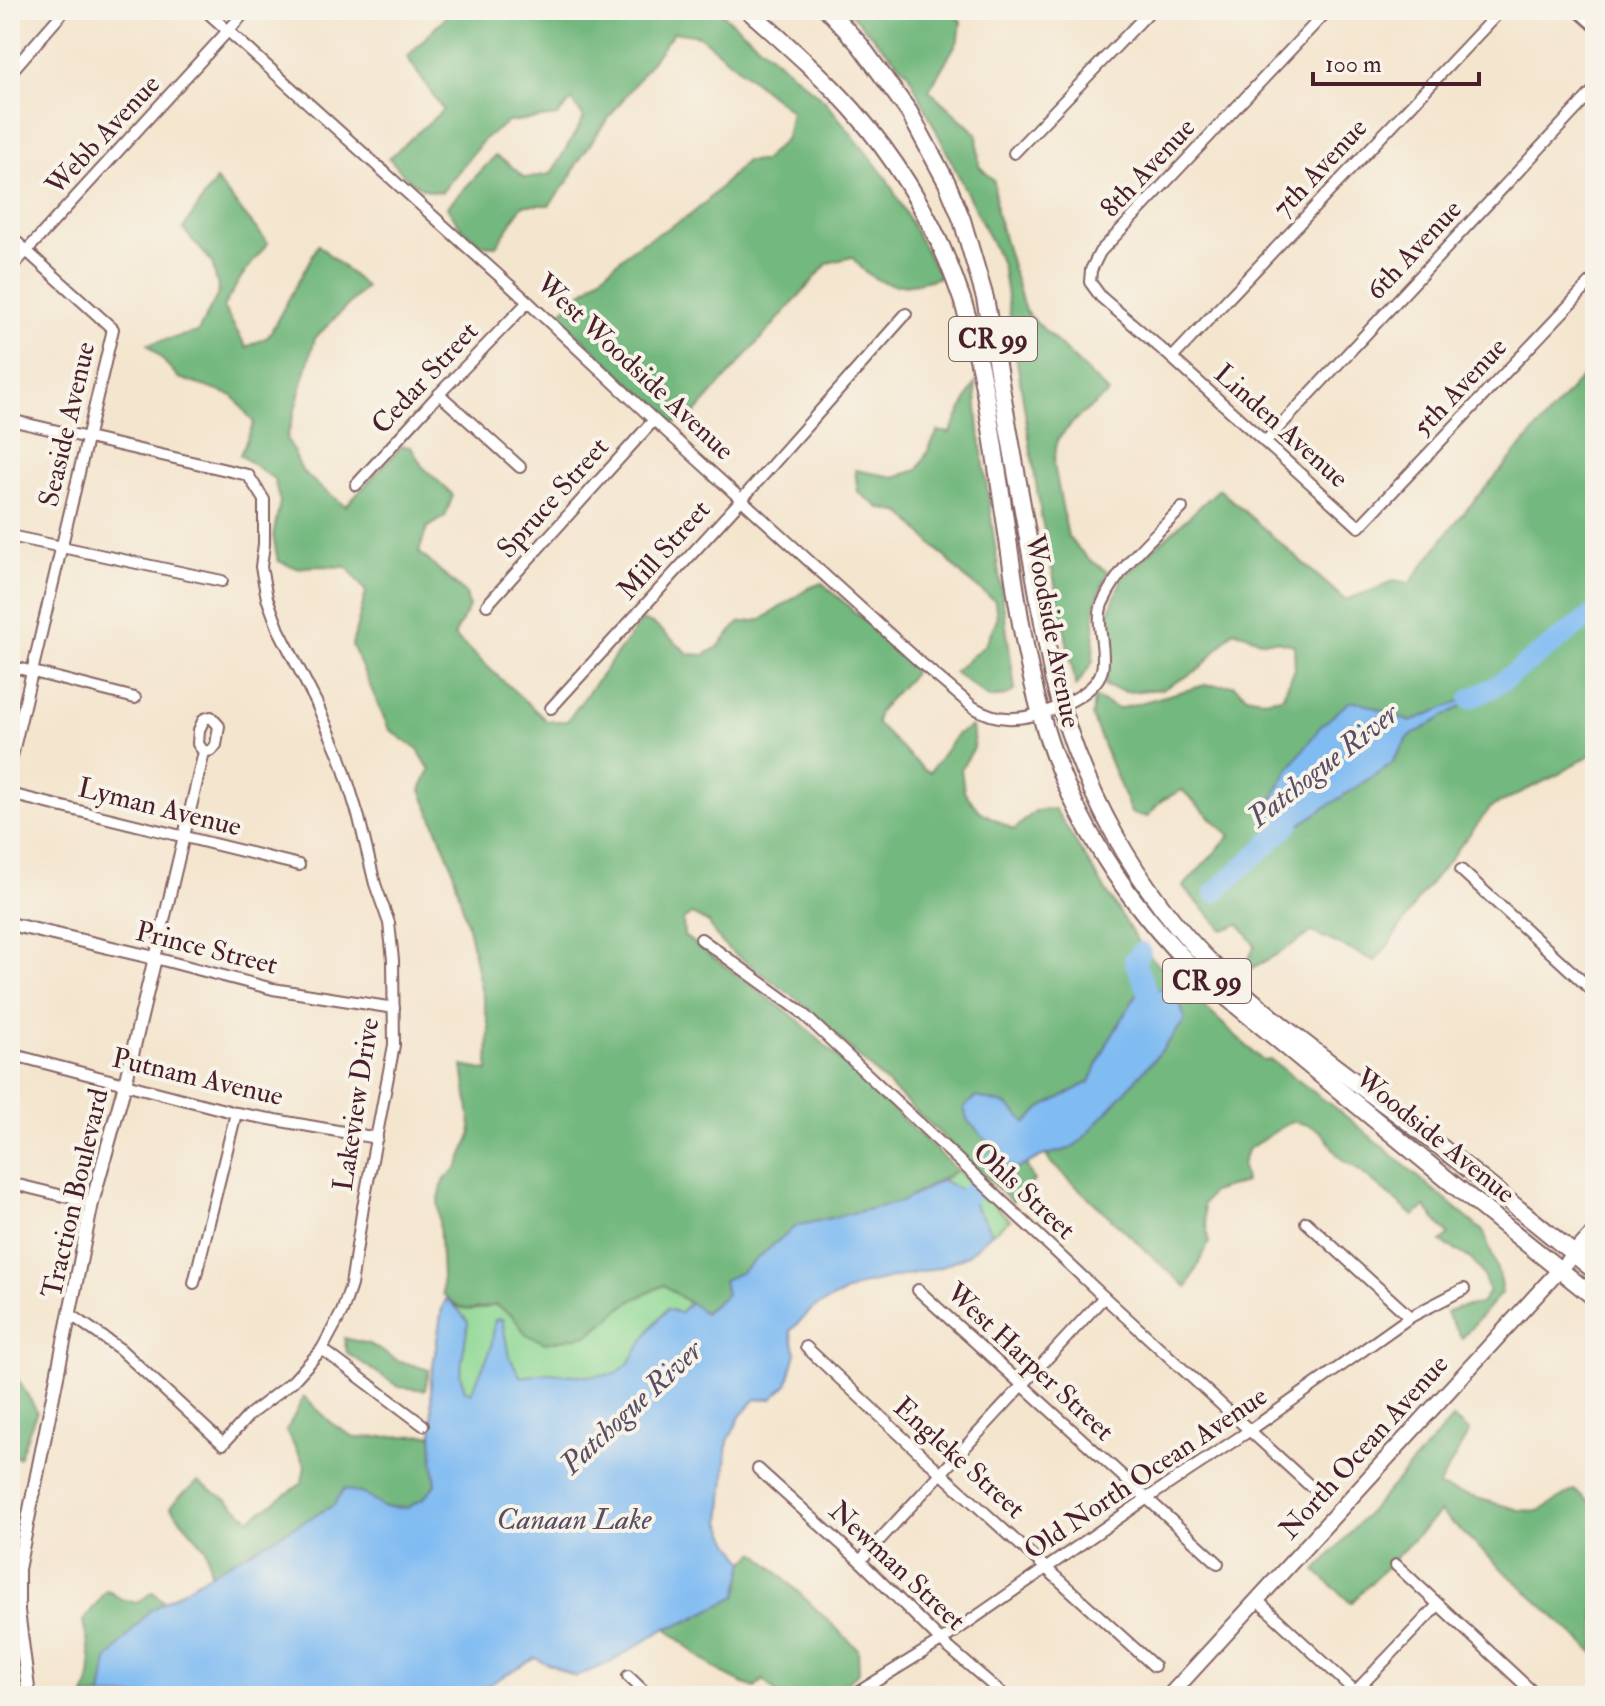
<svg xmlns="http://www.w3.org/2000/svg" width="1605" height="1706" font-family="'IM FELL Double Pica',serif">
<rect width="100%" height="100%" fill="#f7f3e8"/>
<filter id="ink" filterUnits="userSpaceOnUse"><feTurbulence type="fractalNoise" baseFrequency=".0125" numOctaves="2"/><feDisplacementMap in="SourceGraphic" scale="16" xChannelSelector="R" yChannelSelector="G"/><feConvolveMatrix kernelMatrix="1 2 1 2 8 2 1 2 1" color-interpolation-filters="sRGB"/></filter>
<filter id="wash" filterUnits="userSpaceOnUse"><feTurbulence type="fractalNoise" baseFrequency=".006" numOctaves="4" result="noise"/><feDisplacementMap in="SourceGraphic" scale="32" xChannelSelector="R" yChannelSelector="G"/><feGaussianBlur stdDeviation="1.8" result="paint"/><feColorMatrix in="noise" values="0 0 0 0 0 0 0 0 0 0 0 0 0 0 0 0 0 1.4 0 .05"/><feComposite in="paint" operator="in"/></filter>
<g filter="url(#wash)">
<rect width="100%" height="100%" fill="#f4e5ce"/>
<g fill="#8fd894" stroke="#6c7c60" stroke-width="2">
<path d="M957 1170 1010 1220 992 1233 968 1195 942 1180Z"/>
<path d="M664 1284 703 1313V1334L101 1696 211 1573 334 1505 433 1461 431 1380 442 1308 447 1298C465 1315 474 1310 496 1305L513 1316 526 1334 588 1335 629 1302Z"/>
</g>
<g fill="#73b87e" stroke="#5e6c54" stroke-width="2" fill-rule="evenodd">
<path d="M452 10H718L826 102 887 179 940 277C902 289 878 291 852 257L828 263 690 419 673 423 557 315 633 248 689 216 705 203 746 161H763L786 138 791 111 699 36 674 32 599 131 576 165 569 180 549 205H523L496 246 481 245 462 229 447 207 495 156 505 161 525 178 551 174 584 118 572 100 557 116 508 122 485 138 442 192C415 191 406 177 389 158L443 110 407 57Z"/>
<path d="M847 10H948L961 21 959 39 929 90 977 134 979 166 994 181 996 211 1025 311 1109 393 1076 419 1057 440 1054 465 1068 537 1087 558 1108 572 1095 603 1093 662 1076 686 1041 515 1002 264 908 73Z"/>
<path d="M216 180 268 243 242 276 223 307 246 347 268 337 318 245 366 287 315 338 287 438 302 471 320 487 346 506 402 446 411 447 422 466 453 495 445 517 427 528 419 552 466 594 469 607 454 636 547 721H567L642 620 655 625 689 654 704 655 718 647 739 623 761 620 809 588 822 583 915 665 913 674 879 711 876 723 924 770 930 772 957 734 972 726 974 748 961 769 964 791 979 811 1014 830 1035 811 1055 809 1143 950 1263 1061 1271 1060 1348 1118 1484 1232 1502 1284 1501 1293 1462 1338 1446 1313 1460 1307 1481 1304 1489 1291C1478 1258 1470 1258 1441 1242L1449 1235 1425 1207 1414 1216 1354 1166C1332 1159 1333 1139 1317 1129 1310 1124 1300 1123 1291 1121L1247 1150 1242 1165 1245 1182 1212 1192 1203 1205 1209 1243 1187 1288 1050 1162 1046 1155 1069 1149 1137 994 1107 1044 1090 1082 1041 1108 1027 1123 1007 1105 977 1097 964 1107 1014 1170 1026 1164 1034 1181 1012 1202 801 1002 728 949 715 935 709 923 692 914 683 920 684 936 798 1020 957 1170 901 1202 796 1226 740 1273 724 1280 726 1295 703 1313 664 1285 629 1302 588 1335 545 1343 526 1334 513 1316 496 1305C469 1311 464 1314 443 1294L438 1203 443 1181 458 1167 472 1133 463 1066 488 1071 489 1027 469 931 451 863 421 790 430 770 418 750 389 729 352 645 366 592 347 567 316 566 297 568 278 561 273 536 280 502 274 479 240 455 254 423 233 396 179 378 148 344 198 332 219 292 212 262 183 229Z"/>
<path d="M1595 362V752L1559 774 1491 807 1419 898 1390 943 1375 961 1312 932 1278 954 1243 973 1255 945 1239 924 1223 930 1183 887 1230 836 1182 790 1162 800 1147 817 1131 813 1092 717 1094 697 1118 709 1205 685H1233L1247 696 1264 700 1282 697 1295 669 1294 645 1277 641H1261L1234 630 1200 669 1163 689 1126 692 1105 686 1113 633 1109 612 1122 578 1219 489 1345 600 1376 589 1394 580 1410 583 1455 523ZM1485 692 1409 737 1391 764 1299 825 1361 702 1410 722Z"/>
<path d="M975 383 979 430 1015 690 1006 696 989 698 954 672 985 645 997 619 995 601 964 577 902 513 880 508 858 492 855 470 894 477 918 470 938 431 950 433Z"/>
<path d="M344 1338 369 1344 397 1360 429 1370 425 1390 399 1387 347 1353Z"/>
<path d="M10 1372 19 1381 37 1411 19 1458 10 1455Z"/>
<path d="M304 1397 334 1425 355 1438 432 1435 436 1484 423 1499 407 1508 383 1507 364 1494 334 1505 211 1573 206 1548 170 1507 179 1497 198 1482 227 1500 250 1519 302 1483 305 1465 286 1431Z"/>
<path d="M1453 1418 1469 1432 1438 1487 1519 1510 1539 1511 1574 1490 1595 1506V1654L1440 1512 1351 1603 1316 1571Z"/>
<path d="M756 1552 858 1649 859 1672C828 1700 818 1696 779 1696L763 1680 755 1688C718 1676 695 1653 666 1628L686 1622 737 1596 745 1561Z"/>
<path d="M107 1590 121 1599 137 1603 153 1592 164 1602 148 1612 108 1660 101 1696H84C97 1667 89 1651 83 1621Z"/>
</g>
<g fill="#80bbf2" stroke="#656d8e" stroke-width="2">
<path d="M1492 688 1409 737 1391 764 1299 825 1269 842 1266 827V811L1288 770 1321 726 1349 702H1361L1410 722Z"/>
<path d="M1164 988 1180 1002 1185 1020 1162 1050 1081 1141 1069 1149 1042 1156 1015 1170 967 1120 964 1107 977 1097 1007 1105 1027 1123 1041 1108 1090 1082 1107 1044 1137 994Z"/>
<path d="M942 1180 968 1195 992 1233 968 1255 941 1267 861 1285 813 1308 790 1331 796 1353 787 1385 772 1399H756L741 1415 728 1441 721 1522 731 1543 745 1561 737 1596 686 1622 666 1628 611 1662 575 1677 536 1658C513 1669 492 1684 469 1696H101L107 1660 148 1612 211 1573 334 1505 344 1489 364 1494 383 1507 407 1508 423 1499 436 1484 433 1461 431 1380 442 1308 447 1298 457 1308 468 1322 460 1374 465 1390 471 1393 491 1349 495 1320 502 1319 509 1356 521 1377 547 1373 587 1376 616 1374 630 1362 651 1328 667 1309 680 1313 690 1302 704 1313 726 1295 723 1280 740 1273 796 1226 901 1202Z"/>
</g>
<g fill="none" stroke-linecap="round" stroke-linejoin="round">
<g stroke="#80bbf2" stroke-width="20">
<path d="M1470 699 1496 686 1595 613"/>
<path d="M1214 893 1290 824"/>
<path d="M1141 952 1134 960 1154 1006 1148 1015"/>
<path d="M993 1163 1026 1143"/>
<path d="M950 1213 975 1188"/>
</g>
</g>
</g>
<g filter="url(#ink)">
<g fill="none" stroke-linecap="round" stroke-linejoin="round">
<g stroke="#866464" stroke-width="14">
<g id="minor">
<path d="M205 10 528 302 654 420 921 663 973 707C986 715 998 719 1014 718 1039 718 1095 697 1102 670 1107 650 1094 620 1103 602 1120 565 1153 537 1182 508"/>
<path d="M1328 10 1100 252 1091 270 1090 282 1101 297 1172 358 1359 527 1595 278"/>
<path d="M1577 10 1595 26"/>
<path d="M10 73 65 10"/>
<path d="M1014 153 1151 10"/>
<path d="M10 236 113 329 10 765"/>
<path d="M10 269 247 10"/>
<path d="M1172 358 1501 10"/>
<path d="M439 394 520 467"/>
<path d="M10 420 248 475 264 500V544L261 567 267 598 279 630 316 702 340 757 359 818 375 884 389 923 393 960 394 1045 363 1207 351 1285 342 1312 322 1349 293 1381 249 1415 223 1444 120 1349 70 1314"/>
<path d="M1265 442 1595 89"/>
<path d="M356 485 439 394 528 302"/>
<path d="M10 536 222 581"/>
<path d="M487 605 654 420"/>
<path d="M10 666 135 698"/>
<path d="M551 708 742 499 906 314"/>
<path d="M204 752 198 744 199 730 204 719 211 717 219 726 216 745 212 750 204 752 155 958 273 989 394 1008"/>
<path d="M10 794 299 865"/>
<path d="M1461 870 1595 993"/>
<path d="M701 939 799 1010 1104 1297 1309 1485"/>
<path d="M10 1054 236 1113 377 1138"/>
<path d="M10 1183 92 1203"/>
<path d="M1306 1222 1410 1317"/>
<path d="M194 1283 236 1113"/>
<path d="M918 1290 1218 1563"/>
<path d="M806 1347 942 1474 1154 1666"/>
<path d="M322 1349 423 1425"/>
<path d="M758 1469 860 1561 941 1641 1005 1696"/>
<path d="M860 1561 1104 1297"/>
<path d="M1396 1565 1537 1696"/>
<path d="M1257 1600 1360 1696"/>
<path d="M628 1676 649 1696"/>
<path d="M852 1696 941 1641 1146 1499 1249 1431 1410 1317 1464 1289"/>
<path d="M1351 1696 1438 1605"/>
</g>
</g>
<g stroke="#866464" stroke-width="16">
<path id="tertiary" d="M10 924 155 958 125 1084 92 1203 18 1569V1611L29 1696"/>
</g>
<g stroke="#866464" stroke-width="18">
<path id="secondary" d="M1169 1696 1595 1231"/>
</g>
<g stroke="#866464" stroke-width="20">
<g id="primary">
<path d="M748 10C784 42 821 74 853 110 896 159 932 218 955 280 979 342 988 408 998 474 1011 553 1019 634 1040 711 1067 813 1126 903 1201 976L1454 1185 1595 1298"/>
<path d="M828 10 860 45 909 112 947 183 962 220 985 298 1053 678C1081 788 1135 889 1217 969 1275 1024 1342 1072 1406 1120 1470 1169 1532 1220 1595 1271"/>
</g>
</g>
<use href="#minor" stroke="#fff" stroke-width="10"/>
<use href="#tertiary" stroke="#fff" stroke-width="12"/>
<use href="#secondary" stroke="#fff" stroke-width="14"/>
<use href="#primary" stroke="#fff" stroke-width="16"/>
</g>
</g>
<g text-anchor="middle" stroke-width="8" stroke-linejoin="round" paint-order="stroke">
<g fill="#f7f3e8" stroke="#7e5f64" stroke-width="2">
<rect x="949" y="317" width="88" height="44" rx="6"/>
<rect x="1163" y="959" width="88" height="44" rx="6"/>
</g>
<g font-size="26" font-weight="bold" fill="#4a1f2b">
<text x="993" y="348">CR 99</text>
<text x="1207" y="990">CR 99</text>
</g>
<g font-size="28" fill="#4a1f2b" stroke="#f7f3e8">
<text transform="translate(102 134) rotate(-47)" y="10">Webb Avenue</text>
<text transform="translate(1147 167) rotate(-47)" y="10">8th Avenue</text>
<text transform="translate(1319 167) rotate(-47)" y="10">7th Avenue</text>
<text transform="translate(1413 249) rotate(-47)" y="10">6th Avenue</text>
<text transform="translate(636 366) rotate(43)" y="10">West Woodside Avenue</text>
<text transform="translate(424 377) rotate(-47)" y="10">Cedar Street</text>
<text transform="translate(1459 386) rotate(-47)" y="10">5th Avenue</text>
<text transform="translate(66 424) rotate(-77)" y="10">Seaside Avenue</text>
<text transform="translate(1282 425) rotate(42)" y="10">Linden Avenue</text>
<text transform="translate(552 497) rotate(-48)" y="10">Spruce Street</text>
<text transform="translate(663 549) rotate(-48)" y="10">Mill Street</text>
<text transform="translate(1054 631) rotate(79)" y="10">Woodside Avenue</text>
<text transform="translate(160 806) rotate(14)" y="10">Lyman Avenue</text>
<text transform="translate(207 947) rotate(14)" y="10">Prince Street</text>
<text transform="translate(198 1076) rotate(13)" y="10">Putnam Avenue</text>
<text transform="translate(355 1104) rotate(-81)" y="10">Lakeview Drive</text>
<text transform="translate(1436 1135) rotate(39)" y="10">Woodside Avenue</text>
<text transform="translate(1025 1190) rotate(43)" y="10">Ohls Street</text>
<text transform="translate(74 1193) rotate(-77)" y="10">Traction Boulevard</text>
<text transform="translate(1031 1361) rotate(43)" y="10">West Harper Street</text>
<text transform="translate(1363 1446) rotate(-48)" y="10">North Ocean Avenue</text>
<text transform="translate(960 1457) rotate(42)" y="10">Engleke Street</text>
<text transform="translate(1145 1472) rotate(-34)" y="10">Old North Ocean Avenue</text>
<text transform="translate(898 1565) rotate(43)" y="10">Newman Street</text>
</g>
<g font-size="30" font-style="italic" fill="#5a4e67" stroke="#f7f3e8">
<text transform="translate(1323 765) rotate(-38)" y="10">Patchogue River</text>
<text transform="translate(631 1407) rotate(-43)" y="10">Patchogue River</text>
<text x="574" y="1529">Canaan Lake</text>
</g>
</g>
<rect width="1605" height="1706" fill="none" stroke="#f7f3e8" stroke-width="40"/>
<path d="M1313 72v12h166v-12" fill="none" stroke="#4a1f2b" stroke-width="4"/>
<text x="1325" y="72" font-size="24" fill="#4a1f2b" stroke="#f7f3e8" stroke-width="6" paint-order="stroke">100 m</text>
</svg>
